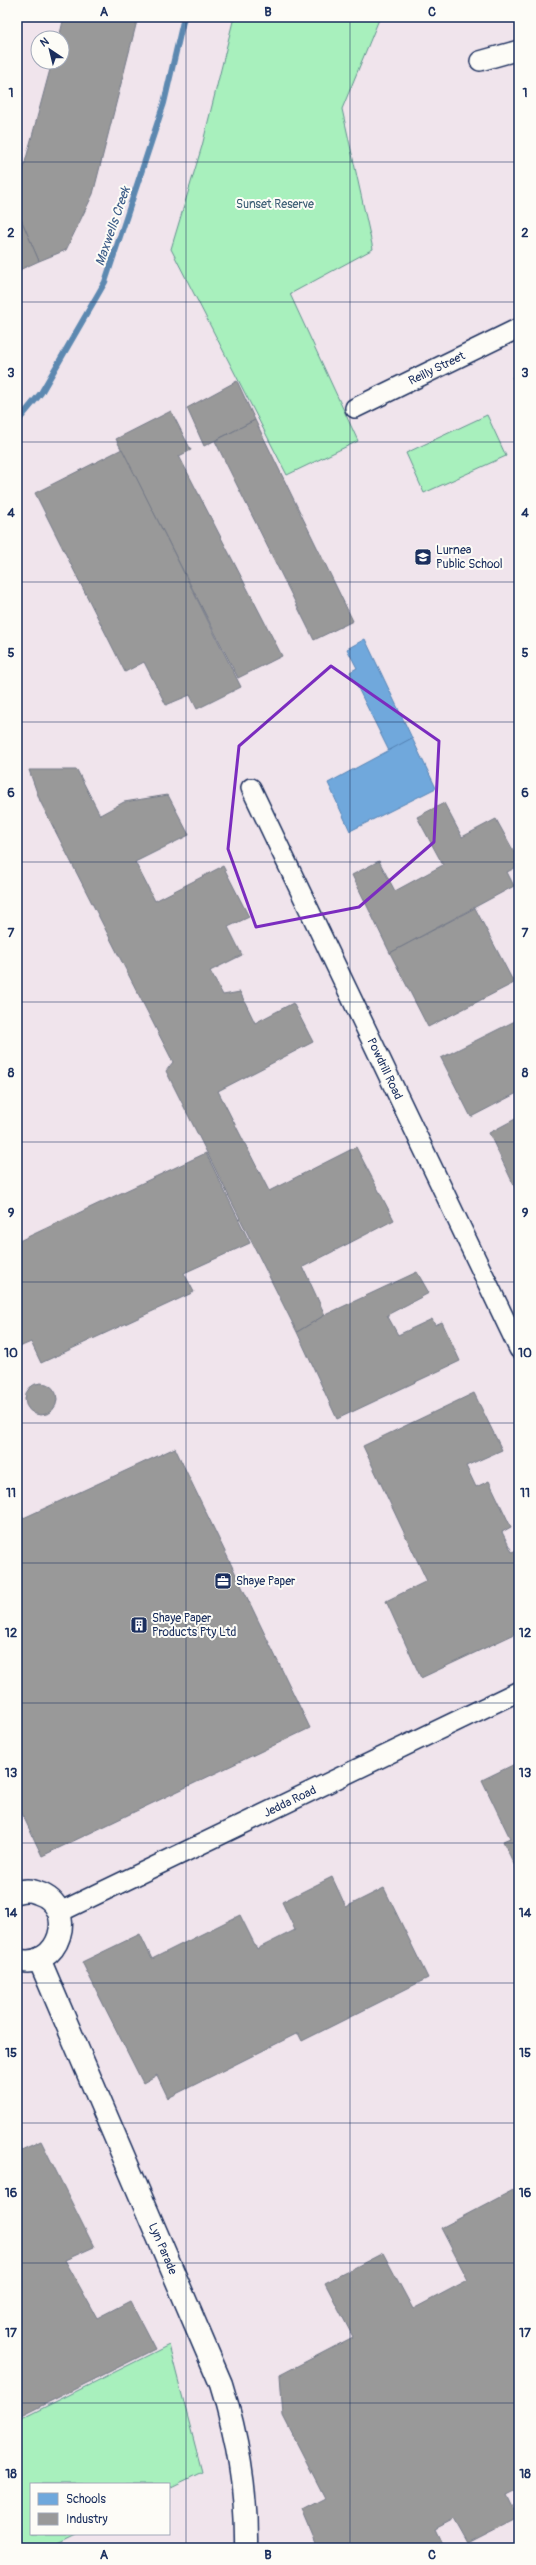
<svg xmlns="http://www.w3.org/2000/svg" width="536" height="2565" font-family="Pangolin,sans-serif">
<rect width="100%" height="100%" fill="#f0e4ec"/>
<filter id="ink" filterUnits="userSpaceOnUse"><feTurbulence type="fractalNoise" baseFrequency=".025" numOctaves="2"/><feDisplacementMap in="SourceGraphic" scale="8" xChannelSelector="R" yChannelSelector="G"/><feConvolveMatrix kernelMatrix="1 2 1 2 8 2 1 2 1" color-interpolation-filters="sRGB"/></filter>
<g filter="url(#ink)">
<g fill="#a8f0bd" stroke="#62908e">
<path d="M234 17H380L342 109 373 249 290 294 358 441 287 475 171 249 202 146Z"/>
<path d="M487 415 506 456 424 493 406 453Z"/>
<path d="M169 2345 202 2472 169 2488V2484H31V2534H76L47 2548H17V2421Z"/>
</g>
<g fill="#6fa8dc" stroke="#5684b6">
<path d="M519 373V390L512 377Z"/>
<path d="M365 639 412 738 389 751 350 672 357 668 347 649Z"/>
<path d="M412 738 436 788 350 831 328 783Z"/>
</g>
<g fill="#999" stroke="#737987">
<path d="M64 17H138L93 194 66 250 39 261 17 210V192L52 62H62V38H59Z"/>
<path d="M17 210 39 261 17 271Z"/>
<path d="M237 381 255 420 204 446 187 408Z"/>
<path d="M171 411 191 450 179 456 282 656 238 678 116 439Z"/>
<path d="M255 420 353 621 314 640 215 441Z"/>
<path d="M122 449 241 687 197 709 190 695 166 705 144 662 125 672 35 493Z"/>
<path d="M29 770H77L100 815 124 802 168 795 189 835 135 862 155 901 223 866 249 917 228 927 242 955 210 971 223 995 240 992 255 1023 293 1003 313 1042 218 1091 269 1191 356 1147 394 1220 303 1267 325 1315 297 1332 166 1071 173 1062 40 801Z"/>
<path d="M444 803 462 837 496 819 519 861V866L507 872 514 886 390 953 352 875 379 861 395 891 443 865 417 817Z"/>
<path d="M475 908 514 983 428 1027 390 953Z"/>
<path d="M519 1019V1092L471 1117 441 1058Z"/>
<path d="M519 1117V1196L489 1133Z"/>
<path d="M206 1153 250 1243 184 1273 194 1292 41 1363 31 1342 17 1348V1242Z"/>
<path d="M417 1272 429 1293 387 1315 398 1335 432 1319 435 1325 442 1322 460 1361 337 1419 297 1332 325 1315Z"/>
<circle cx="41" cy="1399" r="16"/>
<path d="M474 1393 502 1450 466 1466 476 1487 489 1481 511 1527 502 1532 512 1552 519 1549V1632L421 1678 386 1601 427 1581 363 1446Z"/>
<path d="M175 1448 310 1728 42 1856 17 1803V1521Z"/>
<path d="M519 1762V1875L503 1841 510 1838 482 1780Z"/>
<path d="M332 1877 346 1907 384 1888 428 1978 302 2041 298 2033 168 2098 157 2075 143 2083 82 1962 140 1934 152 1959 240 1915 257 1949 295 1930 282 1902Z"/>
<path d="M41 2141 94 2247 65 2260 97 2318 130 2301 155 2349 17 2418V2152Z"/>
<path d="M519 2187V2489L507 2495 518 2518 467 2544 453 2519 434 2529 443 2548H318L302 2510 325 2498 283 2416 280 2375 353 2337 325 2283 383 2253 413 2309 468 2280 441 2228Z"/>
</g>
<g fill="none" stroke-linecap="round" stroke-linejoin="round">
<path stroke="#5c88b0" stroke-width="6" d="M17 422 41 393 105 282 164 103 184 17"/>
<g stroke="#1b2f5e" stroke-width="22">
<g id="street">
<path d="M480 61 519 50"/>
<path id="s1" d="M355 408 519 328"/>
<path id="s2" d="M251 788 519 1349"/>
<path id="s3" d="M60 1912 519 1691"/>
</g>
</g>
<g stroke="#1b2f5e" stroke-width="25">
<g id="secondary">
<path d="M17 1892C24 1890 32 1890 38 1893 80 1907 59 1972 17 1960"/>
<path id="s4" d="M39 1959 221 2384C238 2438 247 2491 246 2548"/>
</g>
</g>
<use href="#street" stroke="#fdfcf7" stroke-width="19"/>
<use href="#secondary" stroke="#fdfcf7" stroke-width="22"/>
</g>
</g>
<path fill="none" stroke="#7b2cbf" stroke-width="3" stroke-linejoin="round" d="M331 666 439 741 434 842 359 907 256 927 228 849 239 746Z"/>
<path fill="none" stroke="#1b2f5e" stroke-width="1" stroke-opacity="0.55" d="M186 17V2548M350 17V2548M17 162H519M17 302H519M17 442H519M17 582H519M17 722H519M17 862H519M17 1002H519M17 1142H519M17 1282H519M17 1423H519M17 1563H519M17 1703H519M17 1843H519M17 1983H519M17 2123H519M17 2263H519M17 2403H519"/>
<defs>
<g id="school-square" transform="scale(0.9)"><rect x="-9" y="-9" width="18" height="18" rx="4" fill="#1b2f5e" stroke="#fdfcf7"/><path d="M0-5L7-2L0 1L-7-2ZM-4 1L0 2.5L4 1V4Q0 6-4 4Z" fill="#fff"/></g>
<g id="office-square" transform="scale(0.9)"><rect x="-9" y="-9" width="18" height="18" rx="4" fill="#1b2f5e" stroke="#fdfcf7"/><path d="M-6-3h4V-5.5h4V-3h4V5H-6ZM-1-4.5V-3h2v-1.5ZM-6 0V1H6V0Z" fill="#fff"/></g>
<g id="building-square" transform="scale(0.9)"><rect x="-9" y="-9" width="18" height="18" rx="4" fill="#1b2f5e" stroke="#fdfcf7"/><path d="M-4-6H4V6H1V3H-1V6H-4ZM-2.5-4.3h1.7v1.8h-1.7ZM.8-4.3h1.7v1.8H.8ZM-2.5-1h1.7V.8h-1.7ZM.8-1h1.7V.8H.8Z" fill="#fff"/></g>
</defs>
<g fill-rule="evenodd">
<use href="#school-square" x="423" y="557"/>
<use href="#office-square" x="223" y="1581"/>
<use href="#building-square" x="139" y="1625"/>
</g>
<g text-anchor="middle" stroke-width="4" stroke-linejoin="round" paint-order="stroke">
<g font-size="12" fill="#3e5f76" stroke="#fdfcf7">
<text x="275" y="208">Sunset Reserve</text>
</g>
<g font-size="12" fill="#1b2f5e" stroke="#fdfcf7">
<text dy="4" stroke="none"><textPath href="#s1" startOffset="91">Reilly Street</textPath></text>
<text dy="4" stroke="none"><textPath href="#s2" startOffset="311">Powdrill Road</textPath></text>
<text dy="4" stroke="none"><textPath href="#s3" startOffset="255">Jedda Road</textPath></text>
<text dy="4" stroke="none"><textPath href="#s4" startOffset="315">Lyn Parade</textPath></text>
</g>
<g font-size="12" fill="#1b2f5e" stroke="#fdfcf7" text-anchor="start">
<text x="436" y="554">Lurnea<tspan x="436" dy="14">Public School</tspan></text>
<text x="236" y="1585">Shaye Paper</text>
<text x="152" y="1622">Shaye Paper<tspan x="152" dy="14">Products Pty Ltd</tspan></text>
</g>
<g font-size="13" font-style="italic" fill="#3b5b87" stroke="#fdfcf7">
<text transform="translate(112 226) rotate(-71)" y="5">Maxwells Creek</text>
</g>
</g>
<rect width="536" height="2565" fill="none" stroke="#fdfcf7" stroke-width="44"/>
<rect x="30" y="2483" width="140" height="52" fill="#fdfcf7" stroke="#a3aaba"/>
<rect x="38" y="2493" width="20" height="12" fill="#6fa8dc" stroke="#a3aaba"/>
<text x="66" y="2503" font-size="12" fill="#1b2f5e">Schools</text>
<rect x="38" y="2513" width="20" height="12" fill="#999999" stroke="#a3aaba"/>
<text x="66" y="2523" font-size="12" fill="#1b2f5e">Industry</text>
<g transform="translate(50 50) rotate(325)"><circle r="19" fill="#fdfcf7" stroke="#a3aaba"/>
<path d="M0-3L7 15L0 10L-7 15Z" fill="#1b2f5e"/>
<text y="-6" font-size="11" font-weight="bold" text-anchor="middle" fill="#1b2f5e">N</text>
</g>
<rect x="22" y="22" width="492" height="2521" fill="none" stroke="#1b2f5e" stroke-width="1.5"/>
<g font-size="13" text-anchor="middle" font-weight="bold" fill="#1b2f5e">
<text x="104" y="16">A</text>
<text x="268" y="16">B</text>
<text x="432" y="16">C</text>
<text x="11" y="97">1</text>
<text x="525" y="97">1</text>
<text x="11" y="237">2</text>
<text x="525" y="237">2</text>
<text x="11" y="377">3</text>
<text x="525" y="377">3</text>
<text x="11" y="517">4</text>
<text x="525" y="517">4</text>
<text x="11" y="657">5</text>
<text x="525" y="657">5</text>
<text x="11" y="797">6</text>
<text x="525" y="797">6</text>
<text x="11" y="937">7</text>
<text x="525" y="937">7</text>
<text x="11" y="1077">8</text>
<text x="525" y="1077">8</text>
<text x="11" y="1217">9</text>
<text x="525" y="1217">9</text>
<text x="11" y="1357">10</text>
<text x="525" y="1357">10</text>
<text x="11" y="1497">11</text>
<text x="525" y="1497">11</text>
<text x="11" y="1637">12</text>
<text x="525" y="1637">12</text>
<text x="11" y="1777">13</text>
<text x="525" y="1777">13</text>
<text x="11" y="1917">14</text>
<text x="525" y="1917">14</text>
<text x="11" y="2057">15</text>
<text x="525" y="2057">15</text>
<text x="11" y="2197">16</text>
<text x="525" y="2197">16</text>
<text x="11" y="2337">17</text>
<text x="525" y="2337">17</text>
<text x="11" y="2478">18</text>
<text x="525" y="2478">18</text>
<text x="104" y="2559">A</text>
<text x="268" y="2559">B</text>
<text x="432" y="2559">C</text>
</g>
</svg>
